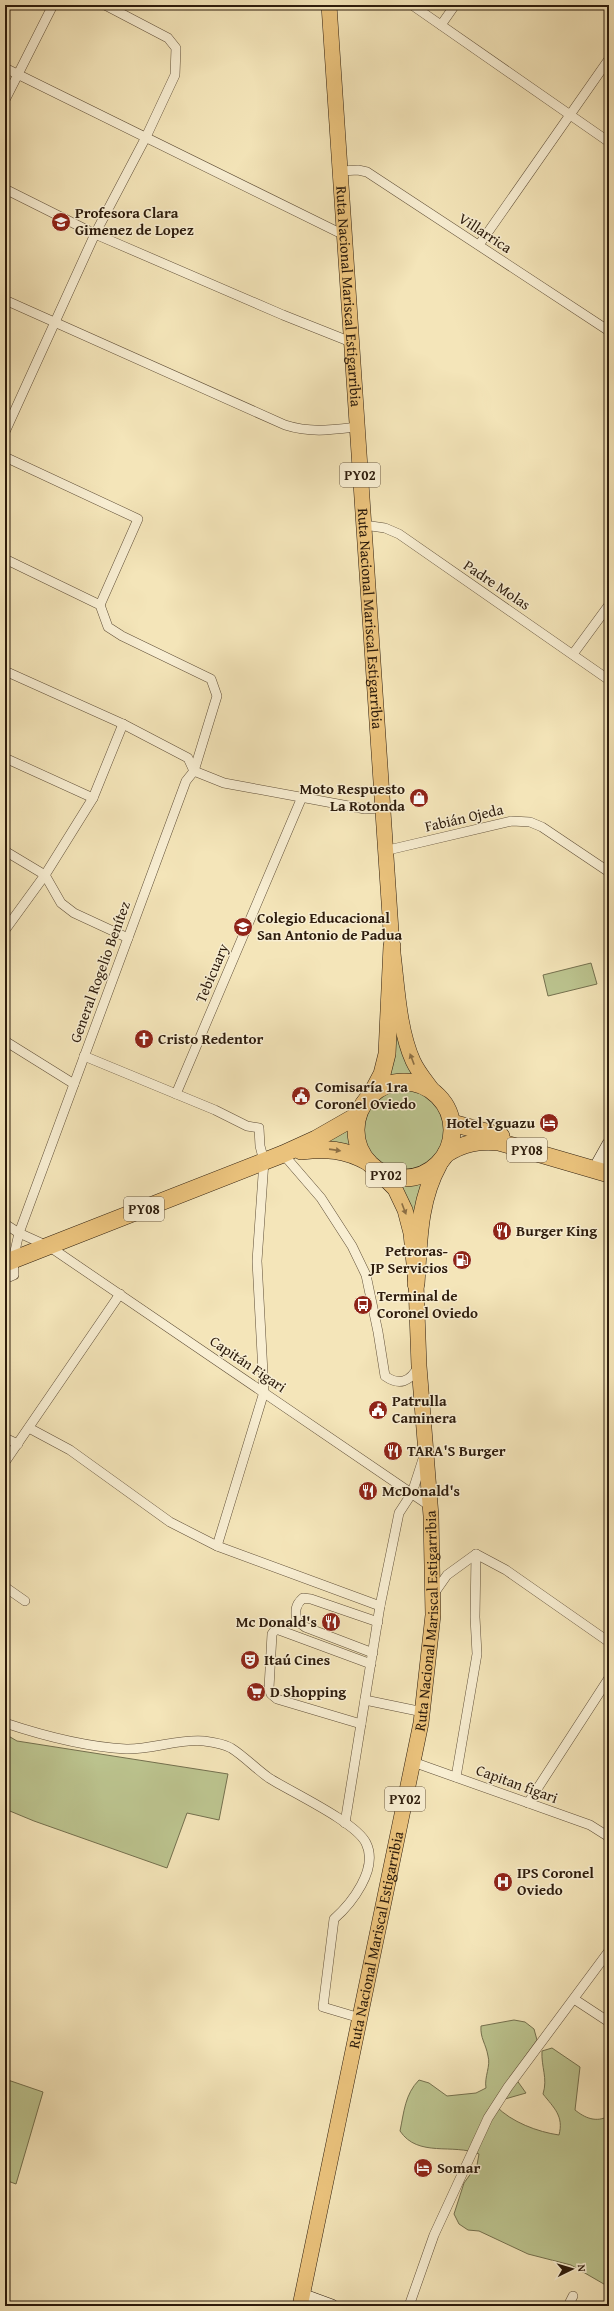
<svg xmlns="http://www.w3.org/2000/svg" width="614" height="2311" font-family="'Gentium Book Plus',serif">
<rect width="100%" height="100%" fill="#f4e5b9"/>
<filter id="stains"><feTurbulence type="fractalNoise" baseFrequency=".005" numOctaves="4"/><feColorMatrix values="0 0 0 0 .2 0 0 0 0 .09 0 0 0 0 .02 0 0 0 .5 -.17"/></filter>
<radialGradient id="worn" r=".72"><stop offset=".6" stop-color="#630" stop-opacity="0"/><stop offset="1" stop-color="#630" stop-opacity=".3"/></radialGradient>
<g fill="#bcc48f" stroke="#74704e">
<path d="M591 963 597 984 548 996 543 975Z"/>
<path d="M395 1001 418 1079 405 1075 387 1080Z"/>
<circle cx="403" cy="1131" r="42"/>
<path d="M349 1127V1139L353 1149 318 1143Z"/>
<path d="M425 1180 415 1230 397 1184 411 1185Z"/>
<path d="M5 1734 17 1741 228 1774 219 1820 187 1813 167 1868 34 1821 5 1809Z"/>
<path d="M514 2020 525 2022 534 2029 537 2040 524 2058 516 2079 526 2093 505 2099 496 2106C511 2122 538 2132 559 2135 564 2116 554 2108 543 2094 548 2078 541 2067 542 2051L552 2048 580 2067 575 2110C585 2118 596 2123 609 2116V2287L571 2265 528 2254 479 2231 468 2230 459 2224 454 2214 464 2183 477 2165 479 2154C453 2143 418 2158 400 2131 404 2112 405 2094 419 2080L429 2083 447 2096 476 2093 486 2088C484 2077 491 2066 488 2056 486 2044 480 2038 481 2026Z"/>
<path d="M5 2079 43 2092 16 2184 5 2180Z"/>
</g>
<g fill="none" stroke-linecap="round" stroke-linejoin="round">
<g stroke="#5f4e37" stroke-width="10">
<g id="street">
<path d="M412 5 609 142"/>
<path d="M441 25 455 5"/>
<path d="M5 68 344 235"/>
<path d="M5 100 53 5"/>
<path d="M341 171 358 170 367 172 609 331"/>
<path d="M5 189 95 234 283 315 351 342"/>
<path d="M479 245 609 59"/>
<path d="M5 300 285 425C310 433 331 430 356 427"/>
<path d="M5 432 95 234 146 137 175 75 176 48 168 38 105 5"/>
<path d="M5 457 138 519 100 605"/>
<path d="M364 525 385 528 399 534 609 680"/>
<path d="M5 559 100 605 108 627 122 636 211 679 217 696 194 771 186 781 19 1233 13 1260 14 1275 5 1279"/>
<path d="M573 654 609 605"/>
<path d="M5 671 123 724 188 758 194 771 224 783 365 809 382 808"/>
<path d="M5 758 93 798"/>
<path d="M5 851 45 875 61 903 74 913 128 938"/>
<path d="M384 851 512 821 530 822 542 827 609 872"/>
<path d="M5 930 45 875 93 798 123 724"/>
<path d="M5 1041 74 1084"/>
<path d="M84 1056 215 1110 247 1126 259 1128 260 1146 264 1161 257 1261 264 1392 217 1546"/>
<path d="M176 1094 302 797"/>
<path d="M283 1154 321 1198 352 1246 366 1275 378 1332 385 1376C399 1386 410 1382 418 1367"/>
<path d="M5 1224 19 1233 50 1247 430 1506"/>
<path d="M29 1428 70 1450 170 1522 217 1546 380 1606"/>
<path d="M5 1438 18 1444"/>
<path d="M5 1462 120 1294"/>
<path d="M5 1587 25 1601"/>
<path d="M433 1595 447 1575 476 1554 506 1570 609 1642"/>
<path d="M373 1653 305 1627 297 1621C295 1611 295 1605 303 1598L311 1599 378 1622"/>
<path d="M365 1700 423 1712"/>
<path d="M5 1723C41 1735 88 1747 126 1749 149 1750 183 1738 204 1741 212 1742 224 1744 231 1748 244 1756 256 1769 269 1778 291 1792 356 1822 366 1843 379 1869 351 1904 334 1919L323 2007 360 2018"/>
<path d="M361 1724 277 1699 271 1694 269 1688 272 1634 275 1630H279L371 1664"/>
<path d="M413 1762 590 1825 609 1837"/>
<path d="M456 1777 477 1654 475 1617 476 1554"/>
<path d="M528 1803 609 1678"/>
<path d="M345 1823 380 1606 399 1513 412 1493 423 1459"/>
<path d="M574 1999 609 2022"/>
<path d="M409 2306 434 2235 488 2118 508 2087 609 1951"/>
<path d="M568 2306 573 2296"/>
</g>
</g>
<g stroke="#2d1c0c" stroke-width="14">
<g id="secondary">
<path d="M596 1171 599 1162 609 1144"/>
<path d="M302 2295 332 2306"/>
</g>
</g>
<g stroke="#2d1c0c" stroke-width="16">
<g id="primary">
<path id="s1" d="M329 5 392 946C397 981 398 1028 413 1061 418 1072 426 1081 433 1091"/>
<path id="s2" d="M300 2306 421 1723 433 1615 431 1516 419 1366 416 1284 411 1233 405 1210 395 1189 373 1167"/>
</g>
</g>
<g stroke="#2d1c0c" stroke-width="18">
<g id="highway">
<circle cx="404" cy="1130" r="48"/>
<path d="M372 1093 382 1074 387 1054 392 946"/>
<path d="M452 1123 501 1136"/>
<path d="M301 1151C326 1148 345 1149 368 1162"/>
<path d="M446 1154C463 1143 479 1140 499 1142L609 1174"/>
<path d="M5 1263 283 1154 316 1139 358 1115"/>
<path d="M416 1284C419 1242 418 1202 439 1164"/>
</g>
</g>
<use href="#street" stroke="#f8eed2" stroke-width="9"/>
<use href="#secondary" stroke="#f8eed2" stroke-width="13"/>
<use href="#primary" stroke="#eac27c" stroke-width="15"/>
<use href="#highway" stroke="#eac27c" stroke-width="17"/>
</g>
<defs><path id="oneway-solid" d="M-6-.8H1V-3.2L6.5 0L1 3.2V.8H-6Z"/></defs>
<g fill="#8c6f44">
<use href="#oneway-solid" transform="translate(412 1059) rotate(-111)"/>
<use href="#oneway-solid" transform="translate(335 1150) rotate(8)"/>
<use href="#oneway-solid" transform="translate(404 1209) rotate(69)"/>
</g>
<defs>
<g id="school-disc" transform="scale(1)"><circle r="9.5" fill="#8f2418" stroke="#f8eed2"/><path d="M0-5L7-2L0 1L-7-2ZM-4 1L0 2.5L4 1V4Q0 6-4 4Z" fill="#fff"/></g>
<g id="shop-disc" transform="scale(1)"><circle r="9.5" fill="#8f2418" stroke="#f8eed2"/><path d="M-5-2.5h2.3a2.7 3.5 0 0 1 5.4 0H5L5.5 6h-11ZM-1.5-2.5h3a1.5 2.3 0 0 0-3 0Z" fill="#fff"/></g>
<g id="church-disc" transform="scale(1)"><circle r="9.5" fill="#8f2418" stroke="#f8eed2"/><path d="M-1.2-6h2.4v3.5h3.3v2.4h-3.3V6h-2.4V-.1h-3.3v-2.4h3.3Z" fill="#fff"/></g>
<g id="civic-disc" transform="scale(1)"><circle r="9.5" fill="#8f2418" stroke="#f8eed2"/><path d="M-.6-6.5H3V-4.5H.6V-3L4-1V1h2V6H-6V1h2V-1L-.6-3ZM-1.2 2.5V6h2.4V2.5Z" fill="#fff"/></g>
<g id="hotel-disc" transform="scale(1)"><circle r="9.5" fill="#8f2418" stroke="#f8eed2"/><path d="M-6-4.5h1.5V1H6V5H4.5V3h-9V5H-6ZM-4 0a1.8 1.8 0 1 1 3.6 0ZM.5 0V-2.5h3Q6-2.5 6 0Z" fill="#fff"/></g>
<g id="restaurant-disc" transform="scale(1)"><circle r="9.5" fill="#8f2418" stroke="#f8eed2"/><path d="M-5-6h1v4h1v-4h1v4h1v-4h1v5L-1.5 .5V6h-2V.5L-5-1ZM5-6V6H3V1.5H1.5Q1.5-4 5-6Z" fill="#fff"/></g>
<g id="fuel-disc" transform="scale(1)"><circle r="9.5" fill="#8f2418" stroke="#f8eed2"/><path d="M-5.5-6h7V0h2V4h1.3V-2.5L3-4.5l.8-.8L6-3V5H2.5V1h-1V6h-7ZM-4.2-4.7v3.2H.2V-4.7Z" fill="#fff"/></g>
<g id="bus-disc" transform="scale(1)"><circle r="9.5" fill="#8f2418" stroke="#f8eed2"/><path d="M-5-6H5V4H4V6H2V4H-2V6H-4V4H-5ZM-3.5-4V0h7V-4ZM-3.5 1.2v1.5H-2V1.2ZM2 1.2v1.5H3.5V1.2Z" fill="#fff"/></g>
<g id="theatre-disc" transform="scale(1)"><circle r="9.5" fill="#8f2418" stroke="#f8eed2"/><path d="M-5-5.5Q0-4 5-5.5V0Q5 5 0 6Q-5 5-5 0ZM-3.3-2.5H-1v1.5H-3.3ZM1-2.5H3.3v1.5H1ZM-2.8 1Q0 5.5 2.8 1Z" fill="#fff"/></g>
<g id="supermarket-disc" transform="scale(1)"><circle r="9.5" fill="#8f2418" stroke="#f8eed2"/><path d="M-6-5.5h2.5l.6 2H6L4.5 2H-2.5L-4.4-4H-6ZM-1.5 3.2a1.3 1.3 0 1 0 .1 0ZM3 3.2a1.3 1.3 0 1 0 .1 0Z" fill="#fff"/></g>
<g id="hospital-disc" transform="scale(1)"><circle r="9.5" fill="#8f2418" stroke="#f8eed2"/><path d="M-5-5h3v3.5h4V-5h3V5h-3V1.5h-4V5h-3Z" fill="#fff"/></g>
</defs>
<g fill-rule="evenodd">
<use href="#school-disc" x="61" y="222"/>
<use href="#shop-disc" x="419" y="798"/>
<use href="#school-disc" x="243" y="927"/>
<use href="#church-disc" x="144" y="1039"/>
<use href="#civic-disc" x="301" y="1096"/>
<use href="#hotel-disc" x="549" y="1123"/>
<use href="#restaurant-disc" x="502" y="1231"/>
<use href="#fuel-disc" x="462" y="1260"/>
<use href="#bus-disc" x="363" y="1305"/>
<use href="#civic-disc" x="378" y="1410"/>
<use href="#restaurant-disc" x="393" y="1451"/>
<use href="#restaurant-disc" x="368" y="1491"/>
<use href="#restaurant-disc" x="331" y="1622"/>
<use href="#theatre-disc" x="250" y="1660"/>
<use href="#supermarket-disc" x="256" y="1692"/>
<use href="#hospital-disc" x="503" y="1882"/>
<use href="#hotel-disc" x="423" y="2168"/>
</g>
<g text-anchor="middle" stroke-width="3" stroke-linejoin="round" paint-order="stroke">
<g fill="#f8eed2" stroke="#6a5b47" stroke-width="1">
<rect x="340" y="463" width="40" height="24" rx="3"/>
<rect x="507" y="1138" width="40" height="24" rx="3"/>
<rect x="366" y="1163" width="40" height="24" rx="3"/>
<rect x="124" y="1197" width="40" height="24" rx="3"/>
<rect x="385" y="1787" width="40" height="24" rx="3"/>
</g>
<g font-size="14" font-weight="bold" fill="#2d1c0c">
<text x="360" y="480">PY02</text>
<text x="527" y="1155">PY08</text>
<text x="386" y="1180">PY02</text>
<text x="144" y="1214">PY08</text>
<text x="405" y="1804">PY02</text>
</g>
<g font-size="15" font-weight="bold" fill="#2d1c0c" stroke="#f8eed2" text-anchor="start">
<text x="75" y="218">Profesora Clara<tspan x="75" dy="17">Gimenez de Lopez</tspan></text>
<text x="405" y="794" text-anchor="end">Moto Respuesto<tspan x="405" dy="17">La Rotonda</tspan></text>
<text x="257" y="923">Colegio Educacional<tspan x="257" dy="17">San Antonio de Padua</tspan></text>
<text x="158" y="1044">Cristo Redentor</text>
<text x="315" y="1092">Comisaría 1ra<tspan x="315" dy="17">Coronel Oviedo</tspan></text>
<text x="535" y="1128" text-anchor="end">Hotel Yguazu</text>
<text x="516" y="1236">Burger King</text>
<text x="448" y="1256" text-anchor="end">Petroras-<tspan x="448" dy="17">JP Servicios</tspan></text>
<text x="377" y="1301">Terminal de<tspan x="377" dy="17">Coronel Oviedo</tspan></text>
<text x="392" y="1406">Patrulla<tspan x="392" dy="17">Caminera</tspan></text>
<text x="407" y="1456">TARA'S Burger</text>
<text x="382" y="1496">McDonald's</text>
<text x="317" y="1627" text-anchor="end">Mc Donald's</text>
<text x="264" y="1665">Itaú Cines</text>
<text x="270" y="1697">D Shopping</text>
<text x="517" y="1878">IPS Coronel<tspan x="517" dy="17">Oviedo</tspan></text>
<text x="437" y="2173">Somar</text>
</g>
<g font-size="15" fill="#2d1c0c" stroke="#f8eed2">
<text transform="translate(485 233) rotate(33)" y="5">Villarrica</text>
<text dy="5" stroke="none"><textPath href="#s1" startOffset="292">Ruta Nacional Mariscal Estigarribia</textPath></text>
<text transform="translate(497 585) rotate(34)" y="5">Padre Molas</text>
<text dy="5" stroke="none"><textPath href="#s1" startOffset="615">Ruta Nacional Mariscal Estigarribia</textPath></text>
<text transform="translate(464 818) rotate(-13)" y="5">Fabián Ojeda</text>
<text transform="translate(100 972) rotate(-70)" y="5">General Rogelio Benítez</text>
<text transform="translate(212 973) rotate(-67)" y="5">Tebicuary</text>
<text transform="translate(248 1364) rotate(34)" y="5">Capitán Figari</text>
<text dy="5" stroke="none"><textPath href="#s2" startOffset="698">Ruta Nacional Mariscal Estigarribia</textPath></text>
<text transform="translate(517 1784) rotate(20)" y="5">Capitan figari</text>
<text dy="5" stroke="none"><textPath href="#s2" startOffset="374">Ruta Nacional Mariscal Estigarribia</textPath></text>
</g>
</g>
<rect width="614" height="2311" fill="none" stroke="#f4e5b9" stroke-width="20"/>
<rect x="6" y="6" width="602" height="2299" fill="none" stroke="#2d1c0c" stroke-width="2"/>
<rect x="10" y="10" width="594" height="2291" fill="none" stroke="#2d1c0c"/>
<g transform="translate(572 2269) rotate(85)" stroke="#f8eed2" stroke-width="3" paint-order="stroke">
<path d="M0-3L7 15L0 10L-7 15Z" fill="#2d1c0c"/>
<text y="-6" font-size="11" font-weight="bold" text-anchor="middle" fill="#2d1c0c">N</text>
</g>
<rect width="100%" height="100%" filter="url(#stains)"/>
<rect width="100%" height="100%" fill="url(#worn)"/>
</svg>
